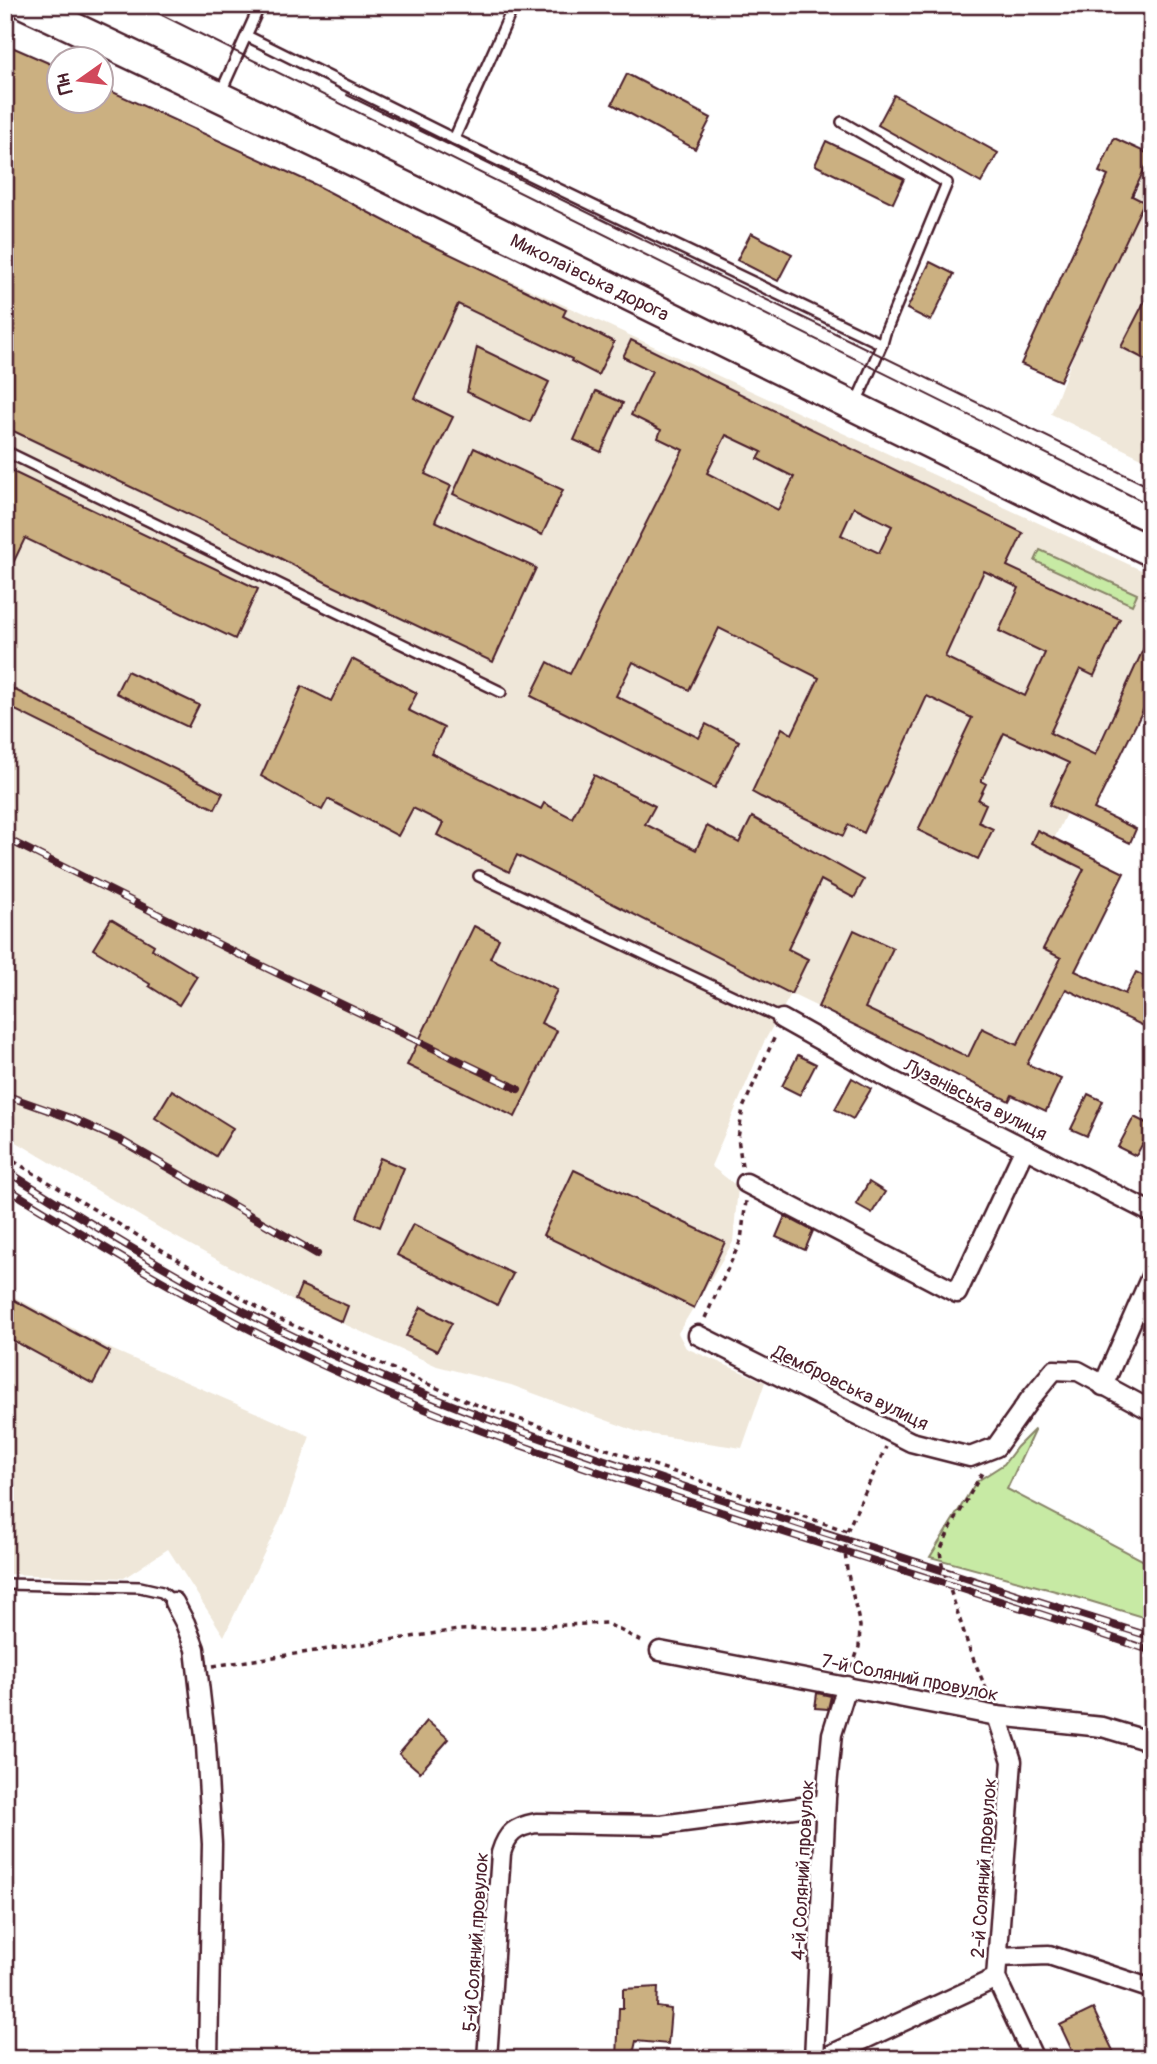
<svg xmlns="http://www.w3.org/2000/svg" width="1157" height="2064" font-family="Pangolin,sans-serif">
<rect width="100%" height="100%" fill="#fff"/>
<filter id="ink" filterUnits="userSpaceOnUse"><feTurbulence type="fractalNoise" baseFrequency=".0143" numOctaves="2"/><feDisplacementMap in="SourceGraphic" scale="14" xChannelSelector="R" yChannelSelector="G"/><feConvolveMatrix kernelMatrix="1 2 1 2 8 2 1 2 1" color-interpolation-filters="sRGB"/></filter>
<g filter="url(#ink)">
<g fill="#efe7d9">
<path d="M5 48 60 102H102V93L1152 575V629L1048 852 1101 878 993 1092 791 994 764 1042 711 1166 738 1187 733 1242 678 1333 686 1348 765 1382 742 1448 641 1433 511 1385 437 1366 293 1301 163 1230 5 1135Z"/>
<path d="M1152 151V463L1051 414Z"/>
<path d="M5 1292 113 1350 310 1436 284 1512 224 1636 168 1549 124 1578 5 1574Z"/>
</g>
<g fill="#c7eaa4" stroke="#888468" stroke-width="2">
<path d="M1040 550 1137 594 1132 605 1035 561Z"/>
<path d="M1035 1429 1007 1489 1152 1565V1620L1070 1595 930 1557 976 1482 1004 1464 1017 1447Z"/>
</g>
<g fill="#cbb081" stroke="#4a1f2b" stroke-width="2" fill-rule="evenodd">
<path d="M5 44 60 68V102H102V87L316 185 423 241 566 310 563 316 614 342 598 375 571 361 572 359 458 304 414 398 453 417 425 474 451 486 435 521 536 568 493 662 327 583 274 555 5 427Z"/>
<path d="M627 74 711 118 695 149 612 104Z"/>
<path d="M894 95 998 153 981 183 878 125Z"/>
<path d="M1114 138 1151 155 1132 196 1144 202 1060 381 1021 364 1108 176 1099 172Z"/>
<path d="M826 141 904 179 893 203 815 165Z"/>
<path d="M751 233 792 254 778 281 737 260Z"/>
<path d="M930 262 954 274 931 321 907 309Z"/>
<path d="M1152 287V363L1121 347Z"/>
<path d="M631 340 1023 533 1007 566 1120 619 1094 676 1080 669 1050 733 1095 755 1152 630V692L1094 809 1136 829 1130 843 1049 805 1069 763 1004 733 981 781 986 784 978 800 986 804 978 822 993 829 978 859 918 830 972 718 927 696 864 833 848 825 843 836 761 797 752 792 782 728 792 734 819 678 719 628 689 690 633 662 616 696 699 738 706 724 739 741 715 788 531 696 548 662 570 674 683 450 658 438 661 430 631 415 652 371 623 357ZM726 435 762 452 758 459 794 477 778 510 707 473ZM854 507 892 526 879 553 841 535ZM984 571 1019 588 999 631 1045 653 1025 696 945 657Z"/>
<path d="M477 347 549 382 530 422 467 392Z"/>
<path d="M596 391 623 403 601 452 574 440Z"/>
<path d="M474 448 563 490 542 535 453 494Z"/>
<path d="M5 468 258 589 235 639 25 538 5 580Z"/>
<path d="M352 659 417 693 408 710 444 728 431 753 541 809 544 803 572 818 594 775 655 806 645 824 696 850 707 826 739 843 752 817 864 880 854 898 821 880 788 949 808 959 791 994 517 855 509 872 437 835 443 823 413 808 398 836 328 799 322 810 261 776 302 686 331 701Z"/>
<path d="M127 671 199 705 188 727 116 693Z"/>
<path d="M5 685 223 793 215 809 5 705Z"/>
<path d="M1037 830 1124 873 1075 971 1125 994 1136 972 1152 980V1030L1066 989 1027 1064 1061 1079 1046 1111 1012 1095 1009 1101 818 1007 854 930 893 948 865 1008 968 1057 982 1028 1017 1045 1061 958 1043 949 1084 869 1031 843Z"/>
<path d="M111 919 154 945 152 949 197 976 179 1005 149 986 150 984 93 949Z"/>
<path d="M474 926 499 939 490 958 557 990 541 1023 557 1031 515 1117 407 1065Z"/>
<path d="M798 1055 816 1064 800 1095 782 1086Z"/>
<path d="M852 1078 871 1089 853 1119 835 1109Z"/>
<path d="M172 1090 233 1128 216 1156 155 1118Z"/>
<path d="M1088 1094 1103 1101 1087 1136 1071 1129Z"/>
<path d="M1134 1117 1152 1126 1136 1156 1118 1147Z"/>
<path d="M380 1158 404 1168 380 1227 357 1217Z"/>
<path d="M574 1170 725 1242 694 1308 543 1235Z"/>
<path d="M869 1182 885 1192 872 1213 856 1204Z"/>
<path d="M785 1216 813 1231 805 1250 776 1237Z"/>
<path d="M413 1224 513 1274 497 1305 397 1255Z"/>
<path d="M301 1285 348 1306 342 1322 295 1300Z"/>
<path d="M5 1295 110 1352 93 1384 5 1336Z"/>
<path d="M421 1307 452 1323 437 1351 406 1336Z"/>
<path d="M817 1693 831 1696 828 1709 815 1708Z"/>
<path d="M427 1721 449 1739 420 1772 399 1754Z"/>
<path d="M658 1987 657 2007 671 2009 668 2044 636 2041 632 2059H617L619 2008H623V1989Z"/>
<path d="M1093 2009 1117 2059H1076L1060 2025Z"/>
</g>
<g fill="none" stroke-linecap="round" stroke-linejoin="round">
<g stroke="#4a1f2b" stroke-width="14">
<g id="lane">
<path d="M247 36 454 139 882 344"/>
<path d="M220 94 260 5"/>
<path d="M842 122 947 183 885 333 882 344 855 405"/>
<path d="M454 139 514 5"/>
<path d="M5 451 501 692"/>
<path d="M479 876 782 1019"/>
<path d="M5 1584 140 1587 162 1592 174 1602"/>
</g>
</g>
<g stroke="#4a1f2b" stroke-width="23">
<g id="street">
<path d="M782 1019 891 1080 1152 1213"/>
<path d="M746 1183 957 1293 1025 1148"/>
<path d="M698 1335 911 1442 970 1457 996 1447 1030 1399 1054 1370 1078 1371 1152 1411"/>
<path d="M1103 1386 1152 1274"/>
<path d="M174 1602 185 1623 195 1649 206 1745 212 1844 208 2059"/>
<path d="M660 1651 997 1716 1102 1727 1152 1742"/>
<path d="M997 1716 1012 1761 996 1978 1034 2059"/>
<path d="M998 1957 1049 1955 1152 1989"/>
<path d="M487 2059 501 1853C507 1833 515 1827 536 1823L661 1825 825 1804"/>
<path d="M814 2059 826 1798 832 1734 847 1686"/>
<path d="M822 2059 996 1978"/>
</g>
</g>
<g stroke="#4a1f2b" stroke-width="33">
<g id="primary">
<path id="s1" d="M26 5C404 182 776 370 1152 552"/>
</g>
</g>
<g stroke="#4a1f2b" stroke-width="3.5" stroke-dasharray="5 5" stroke-linecap="butt">
<path d="M5 1156 272 1316 469 1402 847 1531 845 1552 847 1570 860 1626 859 1647 851 1671"/>
<path d="M742 1166 738 1138 743 1108 776 1034"/>
<path d="M705 1318 741 1240 746 1201"/>
<path d="M982 1473 948 1533 940 1551 942 1565 970 1651 990 1698"/>
<path d="M847 1531 886 1447"/>
<path d="M213 1666 458 1630 606 1623 645 1643"/>
</g>
<use href="#lane" stroke="#fff" stroke-width="9"/>
<use href="#street" stroke="#fff" stroke-width="18"/>
<use href="#primary" stroke="#fff" stroke-width="28"/>
<g stroke="#4a1f2b" stroke-width="2">
<path d="M142 5 1152 506"/>
<path d="M347 95 1152 488"/>
</g>
<g stroke="#4a1f2b" stroke-width="8">
<g id="rail">
<path d="M5 838 256 963 518 1089"/>
<path d="M5 1095 73 1119 122 1141 317 1254"/>
<path d="M5 1170C108 1235 210 1298 320 1349 446 1408 579 1452 712 1496 858 1544 1005 1591 1152 1637"/>
<path d="M5 1187C107 1250 211 1313 320 1364 451 1425 588 1469 724 1513 867 1559 1010 1603 1152 1651"/>
</g>
</g>
<use href="#rail" stroke="#fff" stroke-width="5" stroke-dasharray="16" stroke-linecap="butt"/>
</g>
</g>
<g text-anchor="middle" stroke-width="5" stroke-linejoin="round" paint-order="stroke">
<g font-size="19" fill="#4a1f2b" stroke="#fff">
<text dy="7" stroke="none"><textPath href="#s1" startOffset="626">Миколаївська дорога</textPath></text>
<text transform="translate(976 1099) rotate(27)" y="7">Лузанівська вулиця</text>
<text transform="translate(851 1387) rotate(26)" y="7">Дембровська вулиця</text>
<text transform="translate(910 1677) rotate(11)" y="7">7-й Соляний провулок</text>
<text transform="translate(983 1868) rotate(-86)" y="7">2-й Соляний провулок</text>
<text transform="translate(802 1870) rotate(-87)" y="7">4-й Соляний провулок</text>
<text transform="translate(475 1942) rotate(-86)" y="7">5-й Соляний провулок</text>
</g>
</g>
<rect width="1157" height="2064" fill="none" stroke="#fff" stroke-width="28"/>
<rect x="14" y="14" width="1129" height="2036" fill="none" stroke="#4a1f2b" stroke-width="2.5" filter="url(#ink)"/>
<g transform="translate(80 80) rotate(256)"><circle r="33" fill="#ffffff" stroke="#b7a5aa" stroke-width="2"/>
<path d="M0-5L12 26L0 18L-12 26Z" fill="#d1495b"/>
<text y="-10" font-size="19" font-weight="bold" text-anchor="middle" fill="#4a1f2b">Пн</text>
</g>
</svg>
